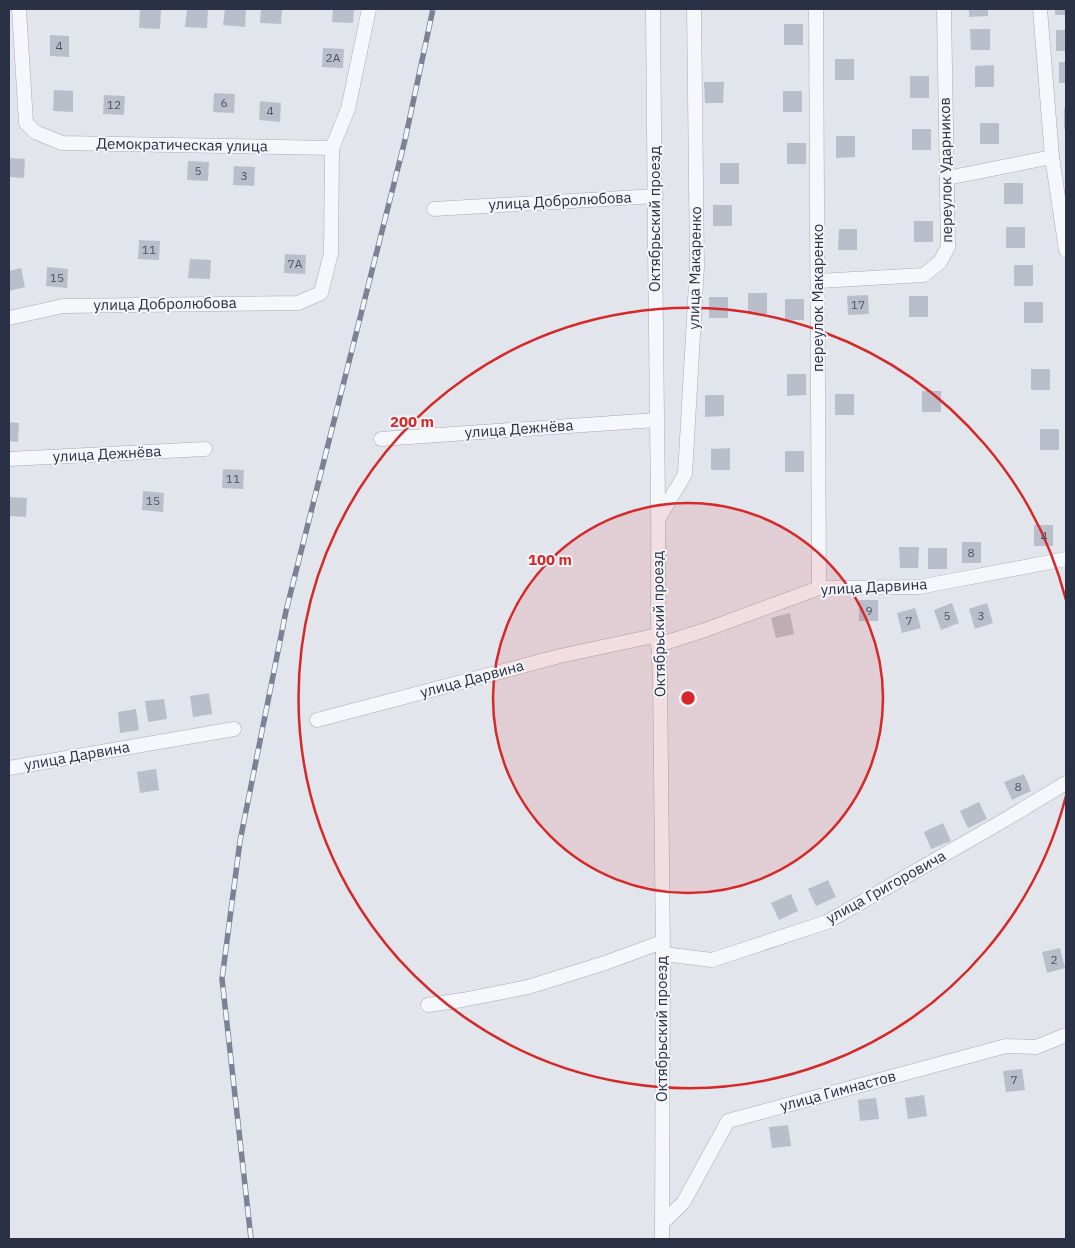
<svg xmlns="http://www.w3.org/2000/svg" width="1075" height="1248" font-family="'IBM Plex Sans',sans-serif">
<rect width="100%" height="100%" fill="#e3e5ec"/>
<g fill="#babeca">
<path d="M140 9 161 10 160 29 139 28Z"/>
<path d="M187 9H208L207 28 185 27Z"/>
<path d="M225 9H246L245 27 223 25Z"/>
<path d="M261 9H282L281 24 260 23Z"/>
<path d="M333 9H354L353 23 332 22Z"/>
<path d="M969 9H988V16L969 17Z"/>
<rect x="1055" y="9" width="11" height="6"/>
<rect x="784" y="24" width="19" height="21"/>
<path d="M970 29H990V50H971Z"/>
<rect x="1056" y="30" width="10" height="21"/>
<path d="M50 35 69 36V57L50 56Z"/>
<path d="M323 48 344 49 343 68 322 67Z"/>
<rect x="835" y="59" width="19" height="21"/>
<rect x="1059" y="62" width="7" height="21"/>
<path d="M994 65V87H975V66Z"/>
<rect x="910" y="76" width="19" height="22"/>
<path d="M704 82H724L723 103H705Z"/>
<path d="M54 90 73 91V112L53 111Z"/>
<rect x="783" y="91" width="19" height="21"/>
<path d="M214 93 235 94 234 113 213 112Z"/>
<path d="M104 95 125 96 124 115 103 114Z"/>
<path d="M260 101 281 103 280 122 259 120Z"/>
<rect x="1064" y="108" width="2" height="21"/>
<rect x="980" y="123" width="19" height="21"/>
<rect x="912" y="129" width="19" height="21"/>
<path d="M836 136H855V157L836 158Z"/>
<rect x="787" y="143" width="19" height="21"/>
<path d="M9 158 25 159 24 178 9 177Z"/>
<path d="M188 161 209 162 208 181 187 180Z"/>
<rect x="720" y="163" width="19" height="21"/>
<path d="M234 166 255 167 254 186 233 185Z"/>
<rect x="1004" y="183" width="19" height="21"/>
<rect x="713" y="205" width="19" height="21"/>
<rect x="914" y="221" width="19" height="21"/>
<rect x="1006" y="227" width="19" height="21"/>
<path d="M839 229H857V250H838Z"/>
<path d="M139 240 160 241 159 260 138 259Z"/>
<path d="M285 254 306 255 305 274 284 273Z"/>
<path d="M190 259 211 260 210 279 188 278Z"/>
<rect x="1014" y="265" width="19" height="21"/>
<path d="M47 267 68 269 67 288 46 286Z"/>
<path d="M21 268 25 287 9 291V271Z"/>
<rect x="748" y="293" width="19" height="21"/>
<path d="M868 295 869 314 848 315 847 296Z"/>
<rect x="909" y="296" width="19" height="21"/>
<rect x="709" y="297" width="19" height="21"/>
<rect x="785" y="299" width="19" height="21"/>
<rect x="1024" y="302" width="19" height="21"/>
<rect x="1031" y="369" width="19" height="21"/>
<path d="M787 374H806V395L787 396Z"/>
<rect x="922" y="391" width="19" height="21"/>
<rect x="835" y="394" width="19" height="21"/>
<path d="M705 395H724V416L705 417Z"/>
<path d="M9 422 19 423 18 442 9 441Z"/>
<rect x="1040" y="429" width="19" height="21"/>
<path d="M730 448V470H711V449Z"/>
<rect x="785" y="451" width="19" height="21"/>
<path d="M223 469 244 470 243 489 222 488Z"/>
<path d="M143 491 164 493 163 512 142 510Z"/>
<path d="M9 497 27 498 26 517 9 516Z"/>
<rect x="1034" y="525" width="19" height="21"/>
<rect x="962" y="542" width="19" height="21"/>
<path d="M899 547H919L918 568H900Z"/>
<rect x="928" y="548" width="19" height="21"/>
<rect x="859" y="600" width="19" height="21"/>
<path d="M952 603 959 623 941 630 934 610Z"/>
<path d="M987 603 993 623 975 629 969 609Z"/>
<path d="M915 608 921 628 902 633 897 613Z"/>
<path d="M790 613 794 634 776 638 771 618Z"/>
<path d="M209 693 212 714 193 717 190 696Z"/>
<path d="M164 699 167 719 148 722 145 701Z"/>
<path d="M136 709 139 730 120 733 118 712Z"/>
<path d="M156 769 159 790 140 793 137 772Z"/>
<path d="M1024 774 1031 791 1012 800 1004 782Z"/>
<path d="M979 802 987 819 968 828 960 811Z"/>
<path d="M943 823 951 841 931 849 924 832Z"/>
<path d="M828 880 836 897 816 906 808 889Z"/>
<path d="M791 894 798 911 779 920 771 903Z"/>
<path d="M1060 948 1065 968 1047 973 1042 952Z"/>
<path d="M1022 1069 1025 1090 1006 1092 1003 1071Z"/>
<path d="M924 1095 927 1116 908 1119 905 1098Z"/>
<path d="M876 1098 879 1119 860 1121 858 1100Z"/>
<path d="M788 1125 791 1146 772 1148 769 1127Z"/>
</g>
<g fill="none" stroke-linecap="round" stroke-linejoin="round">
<g stroke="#a8abb7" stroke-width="15">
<g id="street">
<path d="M19 9 26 123 35 132 62 143 332 148"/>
<path d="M653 9C655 174 655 338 658 503 659 561 656 619 660 677L663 954 662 1239"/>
<path d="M816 9 819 588"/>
<path d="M1040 9 1052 157 1066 250"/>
<path d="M947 178 1052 157"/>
<path d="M434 209 656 196"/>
<path d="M818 281 924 275 940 262 948 247 944 9"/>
<path d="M9 318 63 306 298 303 321 293 331 253 332 148 348 109 369 9"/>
<path d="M381 439 656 420"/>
<path d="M9 459 205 449"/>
<path d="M659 518 685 474 697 266 694 9"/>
<path d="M658 645 705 630 819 588 919 587 1066 559"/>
<path d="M317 720 560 656 658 635"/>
<path d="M9 768 234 729"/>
<path d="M663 954 712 960 827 922 1001 822 1066 783"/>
<path d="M428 1005 462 1000 528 987 605 963 662 942"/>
<path d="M662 1223 683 1203 728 1121 1006 1046 1036 1047 1066 1035"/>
</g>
</g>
<use href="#street" stroke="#f6f7fa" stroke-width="14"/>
<g stroke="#7b8296" stroke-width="5.5">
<path id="rail" d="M251 1239 222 979 240 841 286 611 405 140 433 9"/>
</g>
<use href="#rail" stroke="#f3f5f9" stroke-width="4" stroke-dasharray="11" stroke-linecap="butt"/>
</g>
<circle cx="688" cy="698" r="195" fill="#d62828" fill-opacity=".12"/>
<g fill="none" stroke="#d62828" stroke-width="2.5">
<circle cx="688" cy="698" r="195"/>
<path d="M1066 796A390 390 0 1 1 1066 600"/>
</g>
<g text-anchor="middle" stroke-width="4" stroke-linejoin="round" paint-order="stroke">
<g font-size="12" fill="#4e5466">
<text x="59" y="50">4</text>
<text x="333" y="62">2А</text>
<text x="224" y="107">6</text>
<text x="114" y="109">12</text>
<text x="270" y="115">4</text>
<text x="198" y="175">5</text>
<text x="244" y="180">3</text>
<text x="149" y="254">11</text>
<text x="295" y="268">7А</text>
<text x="57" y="282">15</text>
<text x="858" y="309">17</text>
<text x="233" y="483">11</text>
<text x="153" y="505">15</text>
<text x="1044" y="540">4</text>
<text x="971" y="557">8</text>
<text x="869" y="615">9</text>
<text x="947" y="620">5</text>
<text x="981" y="620">3</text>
<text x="909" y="625">7</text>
<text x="1018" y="791">8</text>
<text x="1054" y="964">2</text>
<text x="1014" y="1084">7</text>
</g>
<g font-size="15" fill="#2a3045" stroke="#f3f5f9">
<text transform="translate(182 145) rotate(1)" y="5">Демократическая улица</text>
<text transform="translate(946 170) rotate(-91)" y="5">переулок Ударников</text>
<text transform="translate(560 201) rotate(-3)" y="5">улица Добролюбова</text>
<text transform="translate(655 219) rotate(-90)" y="5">Октябрьский проезд</text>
<text transform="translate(695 268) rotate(-89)" y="5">улица Макаренко</text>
<text transform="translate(818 298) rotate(-90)" y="5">переулок Макаренко</text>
<text transform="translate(165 304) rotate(-1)" y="5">улица Добролюбова</text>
<text transform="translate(519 429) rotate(-4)" y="5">улица Дежнёва</text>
<text transform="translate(107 454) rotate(-3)" y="5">улица Дежнёва</text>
<text transform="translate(874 587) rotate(-3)" y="5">улица Дарвина</text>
<text transform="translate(659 624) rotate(-91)" y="5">Октябрьский проезд</text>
<text transform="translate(472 679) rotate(-15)" y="5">улица Дарвина</text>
<text transform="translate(77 756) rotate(-10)" y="5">улица Дарвина</text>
<text transform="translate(886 887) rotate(-29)" y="5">улица Григоровича</text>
<text transform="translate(662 1029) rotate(-90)" y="5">Октябрьский проезд</text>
<text transform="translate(838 1091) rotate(-15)" y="5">улица Гимнастов</text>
</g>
</g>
<circle cx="688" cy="698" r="8" fill="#d62828" stroke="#f3f5f9" stroke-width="2.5"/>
<g font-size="15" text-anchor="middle" font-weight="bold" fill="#d62828" stroke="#f3f5f9" stroke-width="4" stroke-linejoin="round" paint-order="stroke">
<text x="412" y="427">200 m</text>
<text x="550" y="565">100 m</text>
</g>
<rect width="1075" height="1248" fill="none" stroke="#2a3045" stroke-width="20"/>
</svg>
